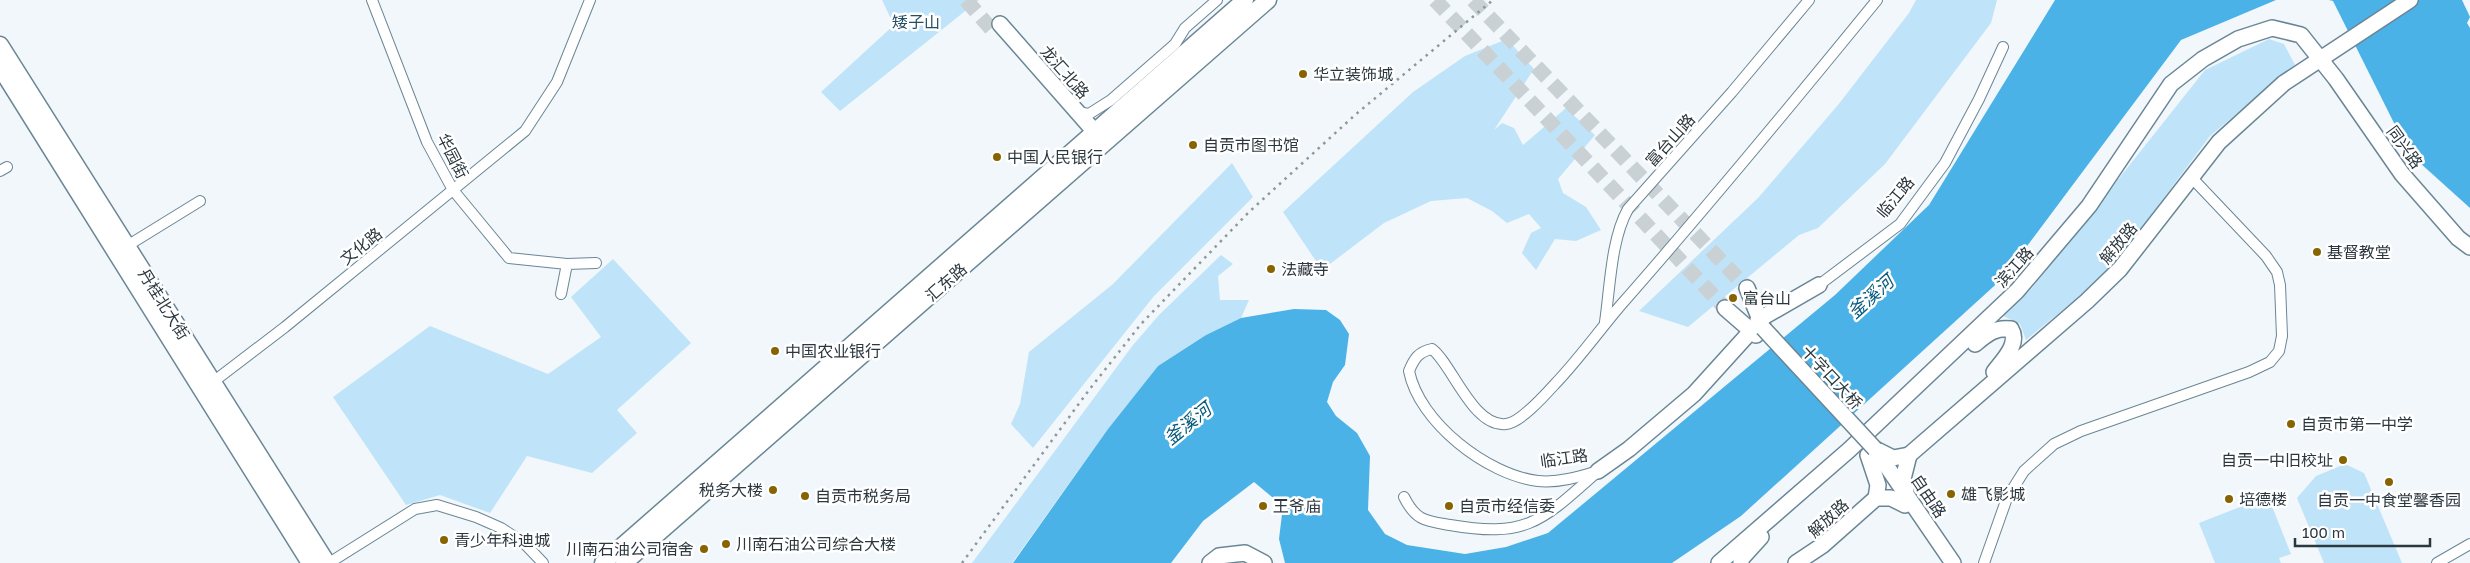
<svg xmlns="http://www.w3.org/2000/svg" width="2470" height="563" font-family="'Golos Text','Noto Sans SC',sans-serif">
<rect width="100%" height="100%" fill="#f1f7fa"/>
<g fill="#bfe4f9">
<path d="M882 0H979L840 111 821 92 894 25Z"/>
<path d="M1916 0H1997L1991 23 1885 164 1818 228 1799 235 1688 327 1639 311 1758 198 1838 105 1909 13Z"/>
<path d="M1507 39 1534 69 1494 130 1502 123 1514 128 1523 145 1566 108 1595 135 1558 179 1563 193 1586 207 1601 230 1576 241 1555 239 1536 270 1522 253 1531 233 1541 228 1529 214 1507 223 1492 211 1467 198 1431 201 1384 223 1322 270 1283 212 1413 92 1465 56Z"/>
<path d="M2269 39 2284 44 2295 65 2210 136 2107 274 2026 340 2020 324 2003 316 2032 288 2205 70Z"/>
<path d="M1232 163 1253 197 1154 296 1033 448 1011 424 1020 404 1029 352 1113 284Z"/>
<path d="M1221 255 1233 264 1218 276 1220 300H1249L1241 318 1206 335 1158 366 1108 429 1012 563H972L1133 345 1159 315Z"/>
<path d="M613 259 691 343 617 410 637 433 592 473 527 456 490 513 440 495 406 505 333 397 430 326 548 374 601 337 571 297Z"/>
<path d="M2345 464 2364 473 2402 563H2324L2297 498 2316 476Z"/>
<path d="M2268 496 2291 554 2279 558 2281 563H2215L2199 523Z"/>
</g>
<g fill="#4bb2e7">
<path d="M2055 0H2276L2181 40 2004 277 1741 516 1672 563H1285L1279 539 1283 506 1254 482 1203 521 1171 563H1013L1108 429 1158 366 1206 335 1241 318 1294 309 1326 310 1340 320 1349 334 1345 365 1333 382 1327 402 1336 416 1357 433 1370 456 1368 510 1385 534 1407 545 1465 554 1506 547 1548 533 1835 295 1929 205Z"/>
<path d="M2329 0H2462L2470 17 2467 23 2470 28V208L2409 153 2333 1Z"/>
</g>
<g fill="none" stroke-linecap="round" stroke-linejoin="round">
<g stroke="#cad1d5" stroke-width="15" stroke-dasharray="15 8" stroke-linecap="butt">
<path d="M966 0 993 31"/>
<path d="M1435 0 1725 308"/>
<path d="M1473 0 1747 288"/>
</g>
<g stroke="#6a8696" stroke-width="12">
<g id="street">
<path d="M372 0 427 142 453 190 509 258 567 264"/>
<path d="M1077 112 1089 114 1111 100 1175 44 1185 28 1217 0"/>
<path d="M0 171 7 167"/>
<path d="M127 246 200 201"/>
<path d="M1819 285 1900 224 1945 163 1979 99 2003 47"/>
<path d="M561 294 567 264 596 263"/>
<path d="M1605 322C1610 288 1611 239 1628 209L1732 92 1809 0"/>
<path d="M213 382 285 327 525 131 557 82 590 0"/>
<path d="M1598 471C1579 477 1558 483 1538 481 1487 475 1419 422 1409 371 1414 359 1418 352 1432 349 1452 364 1473 428 1506 424 1520 423 1545 395 1555 384 1578 360 1598 332 1620 306 1708 206 1793 103 1877 0"/>
<path d="M1404 497C1416 521 1426 521 1450 525 1526 538 1541 522 1596 473"/>
<path d="M329 563 415 509 437 505 476 517 501 528 524 543 543 563"/>
<path d="M1984 563 2007 498 2024 471 2054 444 2081 431 2249 372 2270 362 2279 351 2282 336 2280 285 2277 272 2266 256 2192 178"/>
<path d="M2437 563 2470 544"/>
</g>
</g>
<g stroke="#6a8696" stroke-width="18">
<g id="secondary">
<path d="M1000 24 1102 140"/>
<path d="M1747 288 1763 327"/>
<path d="M1725 308 1756 335"/>
<path d="M1758 320 1819 285"/>
<path d="M1975 344C1987 334 1995 327 2011 329 2020 344 2003 360 1994 372"/>
<path d="M1875 449 1953 563"/>
<path d="M1877 450 1893 458 1909 455 1903 479 1906 490"/>
<path d="M1868 455 1878 485 1876 498H1891L1905 505"/>
<path d="M1909 455 2087 301 2120 269 2219 142 2284 83 2410 0"/>
<path d="M1598 471 1629 449 1694 394 1752 330"/>
<path d="M1210 563 1219 556 1245 553 1264 563"/>
<path d="M1719 563 1849 450 2017 291 2089 206 2171 84 2203 59 2238 39 2272 28 2301 35 2336 79 2402 174 2458 238 2470 247"/>
<path d="M1741 563V559L1761 537"/>
<path d="M1796 563 1823 545 1876 498"/>
</g>
</g>
<g stroke="#6a8696" stroke-width="19">
<g id="primary">
<path d="M0 45 327 563"/>
<path d="M0 67 310 563"/>
<path d="M603 563 1245 0"/>
<path d="M624 563 1268 0"/>
</g>
</g>
<use href="#street" stroke="#fff" stroke-width="10"/>
<use href="#secondary" stroke="#fff" stroke-width="15"/>
<use href="#primary" stroke="#fff" stroke-width="16"/>
<path stroke="#8e979c" stroke-width="2.5" stroke-dasharray="2.5 5" stroke-linecap="butt" d="M962 563 1089 390 1141 324 1249 212 1355 115 1493 0"/>
<g stroke="#6a8696" stroke-width="18" stroke-linecap="butt">
<path id="secondary-bridge" d="M1763 328 1875 449"/>
</g>
<use href="#secondary-bridge" stroke="#fff" stroke-width="15"/>
</g>
<g fill="#876400" stroke="#fff" stroke-width="2">
<circle cx="1303" cy="74" r="5"/>
<circle cx="1193" cy="145" r="5"/>
<circle cx="997" cy="157" r="5"/>
<circle cx="2317" cy="252" r="5"/>
<circle cx="1271" cy="269" r="5"/>
<circle cx="1733" cy="298" r="5"/>
<circle cx="775" cy="351" r="5"/>
<circle cx="2291" cy="424" r="5"/>
<circle cx="2343" cy="460" r="5"/>
<circle cx="2389" cy="482" r="5"/>
<circle cx="773" cy="490" r="5"/>
<circle cx="1951" cy="494" r="5"/>
<circle cx="805" cy="496" r="5"/>
<circle cx="2229" cy="499" r="5"/>
<circle cx="1263" cy="506" r="5"/>
<circle cx="1449" cy="506" r="5"/>
<circle cx="444" cy="540" r="5"/>
<circle cx="726" cy="544" r="5"/>
<circle cx="704" cy="549" r="5"/>
</g>
<g text-anchor="middle" stroke-width="5" stroke-linejoin="round" paint-order="stroke">
<g font-size="16" fill="#244f65" stroke="#fff">
<text x="916" y="28">矮子山</text>
</g>
<g font-size="16" fill="#2c383f" stroke="#fff">
<text transform="translate(1065 72) rotate(49)" y="6">龙汇北路</text>
<text transform="translate(1670 140) rotate(-48)" y="6">富台山路</text>
<text transform="translate(2405 147) rotate(54)" y="6">同兴路</text>
<text transform="translate(453 156) rotate(63)" y="6">华园街</text>
<text transform="translate(1895 197) rotate(-50)" y="6">临江路</text>
<text transform="translate(2118 243) rotate(-50)" y="6">解放路</text>
<text transform="translate(361 246) rotate(-39)" y="6">文化路</text>
<text transform="translate(2014 267) rotate(-48)" y="6">滨江路</text>
<text transform="translate(946 282) rotate(-41)" y="6">汇东路</text>
<text transform="translate(164 304) rotate(58)" y="6">丹桂北大街</text>
<text transform="translate(1832 377) rotate(47)" y="6">十字口大桥</text>
<text transform="translate(1564 458) rotate(-8)" y="6">临江路</text>
<text transform="translate(1929 496) rotate(56)" y="6">自由路</text>
<text transform="translate(1828 518) rotate(-42)" y="6">解放路</text>
</g>
<g font-size="16" fill="#2c383f" stroke="#fff" text-anchor="start">
<text x="1313" y="80">华立装饰城</text>
<text x="1203" y="151">自贡市图书馆</text>
<text x="1007" y="163">中国人民银行</text>
<text x="2327" y="258">基督教堂</text>
<text x="1281" y="275">法藏寺</text>
<text x="1743" y="304">富台山</text>
<text x="785" y="357">中国农业银行</text>
<text x="2301" y="430">自贡市第一中学</text>
<text x="2333" y="466" text-anchor="end">自贡一中旧校址</text>
<text x="763" y="496" text-anchor="end">税务大楼</text>
<text x="1961" y="500">雄飞影城</text>
<text x="815" y="502">自贡市税务局</text>
<text x="2239" y="505">培德楼</text>
<text x="2389" y="506" text-anchor="middle">自贡一中食堂馨香园</text>
<text x="1273" y="512">王爷庙</text>
<text x="1459" y="512">自贡市经信委</text>
<text x="454" y="546">青少年科迪城</text>
<text x="736" y="550">川南石油公司综合大楼</text>
<text x="694" y="555" text-anchor="end">川南石油公司宿舍</text>
</g>
<g font-size="18" font-style="italic" fill="#04597c" stroke="#fff">
<text transform="translate(1871 297) rotate(-42)" y="6">釜溪河</text>
<text transform="translate(1188 424) rotate(-39)" y="6">釜溪河</text>
</g>
</g>
<path d="M2295 538v8h135v-8" fill="none" stroke="#2c383f" stroke-width="2.5"/>
<text x="2302" y="538" font-size="15" fill="#2c383f" stroke="#ffffff" stroke-width="4" paint-order="stroke">100 m</text>
</svg>
